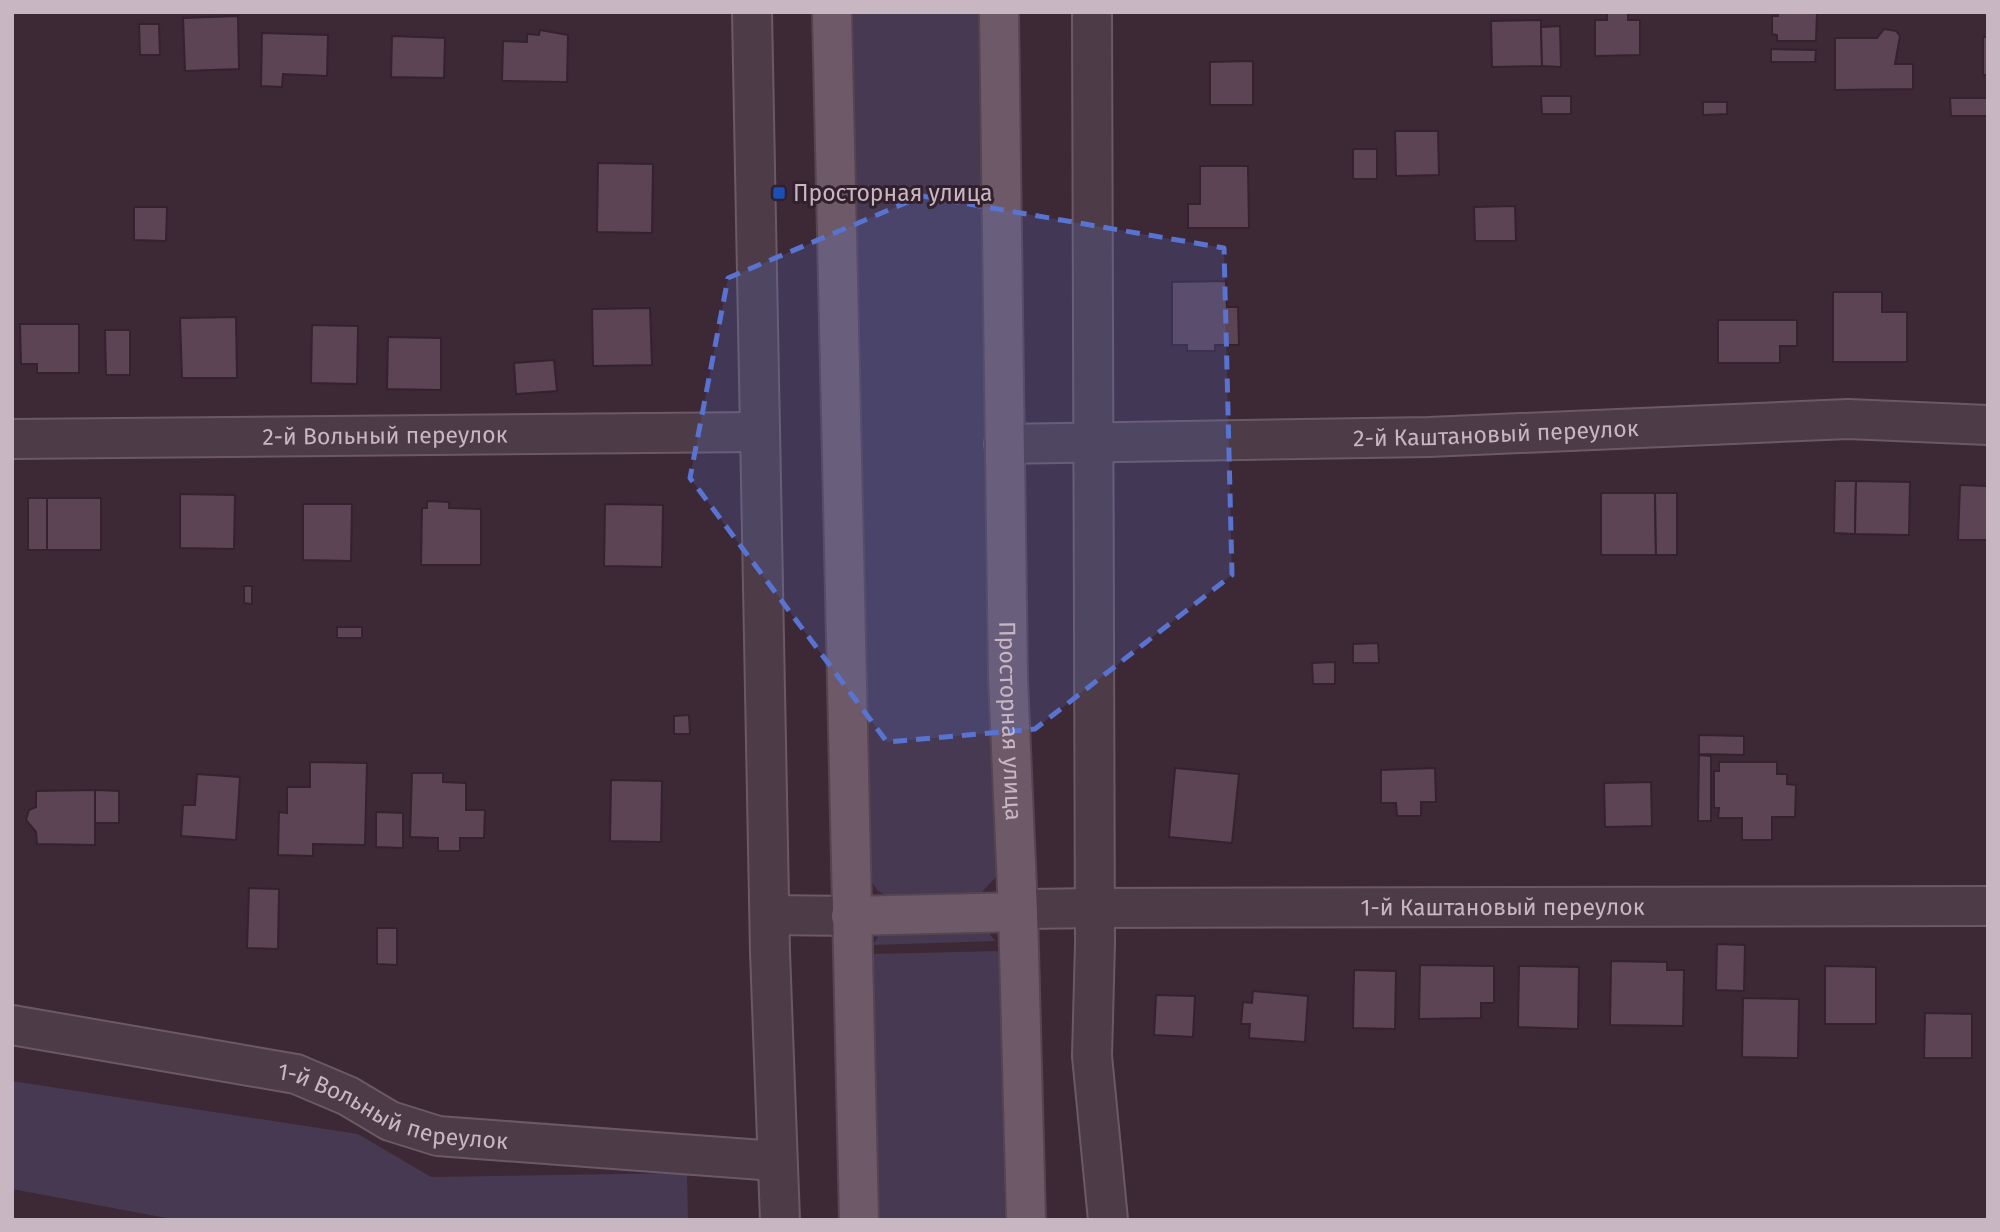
<svg xmlns="http://www.w3.org/2000/svg" width="2000" height="1232" font-family="'Fira Sans',sans-serif">
<rect width="100%" height="100%" fill="#3d2836"/>
<g fill="#473951">
<path d="M852 12H979L985 494 996 877 980 894 892 898 878 891 869 878Z"/>
<path d="M984 926 995 941 873 945 882 930Z"/>
<path d="M999 951 1005 1220H879L873 954Z"/>
<path d="M12 1081 358 1134 431 1177 687 1173 688 1220H177L12 1189Z"/>
</g>
<g fill="#5c4455" stroke="#34222f" stroke-width="2">
<path d="M1778 12H1817L1816 41H1777V35L1772 34V16H1778Z"/>
<path d="M1607 13H1628V20H1640V55L1595 56V20H1607Z"/>
<path d="M238 16 239 69 185 71 183 18Z"/>
<path d="M1541 20 1542 66 1492 67 1491 21Z"/>
<path d="M139 24H159L160 55H140Z"/>
<path d="M1560 26 1561 67 1542 66 1541 27Z"/>
<path d="M1884 29 1896 31 1900 36 1895 64H1913V89L1835 90V38H1877Z"/>
<path d="M540 30 568 35 567 82 502 81 503 41 527 42V34L539 35Z"/>
<path d="M262 33 328 35 327 76 283 74 282 87 261 86Z"/>
<path d="M392 36 445 38 444 78 391 77Z"/>
<rect x="1983" y="37" width="5" height="38"/>
<path d="M1771 49 1816 50 1815 62H1771Z"/>
<path d="M1253 61V105H1210V62Z"/>
<path d="M1541 96H1571V114H1542Z"/>
<path d="M1950 98H1988V116H1951Z"/>
<path d="M1703 102H1727V114L1703 115Z"/>
<path d="M1395 131H1438L1439 175 1396 176Z"/>
<rect x="1353" y="149" width="24" height="30"/>
<path d="M598 163 653 164 652 233 597 232Z"/>
<path d="M1200 166H1248L1249 228H1188V204H1200Z"/>
<path d="M1515 206 1516 241H1475L1474 207Z"/>
<path d="M134 207H167L166 241 134 240Z"/>
<path d="M1226 281 1227 307H1238L1239 345H1215V351H1187V345H1172V282Z"/>
<path d="M1833 292H1882V312H1907V362H1833Z"/>
<path d="M650 308 652 365 593 366 592 309Z"/>
<path d="M236 317 237 378H182L180 318Z"/>
<path d="M1718 320H1797V346H1780V363H1718Z"/>
<path d="M20 324H79V373H37V364H21Z"/>
<path d="M312 325 358 326 357 384 311 383Z"/>
<path d="M105 330H130V375H106Z"/>
<path d="M388 337 441 338V390L387 389Z"/>
<path d="M554 360 557 391 516 394 514 363Z"/>
<path d="M1835 481H1856L1855 534 1834 533Z"/>
<path d="M1856 481 1910 482 1909 535 1855 534Z"/>
<path d="M1960 485 1988 486V540H1958Z"/>
<path d="M1601 493H1655L1656 555H1601Z"/>
<path d="M1655 493H1677V555H1656Z"/>
<path d="M180 494 235 495 234 549 180 548Z"/>
<rect x="28" y="498" width="19" height="52"/>
<rect x="47" y="498" width="54" height="52"/>
<path d="M427 501 449 502V508L481 509V565H421L422 508H427Z"/>
<path d="M303 504H352L351 561 303 560Z"/>
<path d="M605 504 663 505 662 567 604 566Z"/>
<path d="M244 586H252V604L244 603Z"/>
<rect x="337" y="627" width="25" height="11"/>
<path d="M1378 643 1379 663H1353V644Z"/>
<path d="M1335 662V684H1313L1312 663Z"/>
<path d="M689 715 690 734H674V716Z"/>
<path d="M1699 735 1744 736V755L1699 754Z"/>
<path d="M1699 755 1711 756V821H1698Z"/>
<path d="M310 762 367 763 365 845 313 844V856L278 855 279 812 287 813V787H310Z"/>
<path d="M1719 762H1777V774H1787V784L1796 785 1795 817H1772V840H1742V818H1718L1719 808H1714V771H1719Z"/>
<path d="M1175 768 1239 774 1232 843 1169 837Z"/>
<path d="M1435 768 1436 802H1421V816H1397L1396 803H1381V770Z"/>
<path d="M412 773H443V782L466 783V810H485L484 838H460V851H438V838L410 837Z"/>
<path d="M197 774 240 777 236 840 181 836 183 805H195Z"/>
<path d="M611 780 662 781 661 842 610 841Z"/>
<path d="M1651 782 1652 826 1605 827 1604 783Z"/>
<path d="M95 790V845L37 844 36 832 26 820 29 810 36 807V791Z"/>
<path d="M95 790 119 791V823H95Z"/>
<path d="M376 812 403 813V848L376 847Z"/>
<path d="M249 888 279 889 278 949 247 948Z"/>
<path d="M377 928H397V965L377 964Z"/>
<path d="M1717 944 1745 945 1744 991 1716 990Z"/>
<path d="M1611 961 1667 962V970H1684L1683 1026 1610 1025Z"/>
<path d="M1420 965 1494 966V1003H1481V1018L1419 1019Z"/>
<path d="M1519 966 1579 967 1578 1029 1518 1027Z"/>
<path d="M1825 966 1876 967V1024H1825Z"/>
<path d="M1354 970 1396 971 1395 1029 1353 1028Z"/>
<path d="M1253 991 1308 996 1305 1042 1249 1038 1250 1024H1241L1243 1002 1252 1003Z"/>
<path d="M1156 995 1195 996 1193 1037 1154 1035Z"/>
<path d="M1743 998 1799 999 1798 1058 1742 1057Z"/>
<path d="M1925 1013 1972 1014V1058H1924Z"/>
</g>
<g fill="none" stroke-linecap="round" stroke-linejoin="round">
<g stroke="#6b5965" stroke-width="42">
<g id="minor">
<path d="M752 12 770 952 780 1220"/>
<path d="M1092 12 1095 943 1092 1056 1108 1220"/>
<path id="s1" d="M12 439 759 432"/>
<path id="s2" d="M1004 444 1429 437 1848 419 1988 425"/>
<path id="s3" d="M1018 912 1029 909 1093 908 1988 906"/>
<path d="M770 915 851 916"/>
<path id="s4" d="M12 1025 296 1074 348 1096 390 1121 438 1136 776 1161"/>
</g>
</g>
<g stroke="#564451" stroke-width="42">
<g id="major">
<path d="M832 12 859 1220"/>
<path id="s5" d="M999 12 1008 679 1018 912 1026 1220"/>
<path d="M851 916 1018 912"/>
</g>
</g>
<use href="#minor" stroke="#4d3b47" stroke-width="38"/>
<use href="#major" stroke="#6d5967" stroke-width="38"/>
</g>
<path fill="#5973d0" fill-opacity="0.2" stroke="#5973d0" stroke-width="5" stroke-dasharray="14 9" stroke-linejoin="round" d="M922 196 1224 248 1232 575 1035 729 887 742 690 478 728 278Z"/>
<rect fill="#1a4fb4" stroke="#32202d" stroke-width="2.5" x="772" y="186" width="14" height="14" rx="3.5"/>
<g text-anchor="middle" stroke-width="6" stroke-linejoin="round" paint-order="stroke">
<g font-size="23" fill="#c8b7c2" stroke="#32202d" text-anchor="start">
<text x="793" y="201">Просторная улица</text>
</g>
<g font-size="23" fill="#c8b7c2" stroke="#32202d">
<text dy="8" stroke="none"><textPath href="#s2" startOffset="492">2-й Каштановый переулок</textPath></text>
<text dy="8" stroke="none"><textPath href="#s1" startOffset="373">2-й Вольный переулок</textPath></text>
<text dy="8" stroke="none"><textPath href="#s5" startOffset="709">Просторная улица</textPath></text>
<text dy="8" stroke="none"><textPath href="#s3" startOffset="485">1-й Каштановый переулок</textPath></text>
<text dy="8" stroke="none"><textPath href="#s4" startOffset="392">1-й Вольный переулок</textPath></text>
</g>
</g>
<rect width="2000" height="1232" fill="none" stroke="#c8b7c2" stroke-width="28"/>
</svg>
